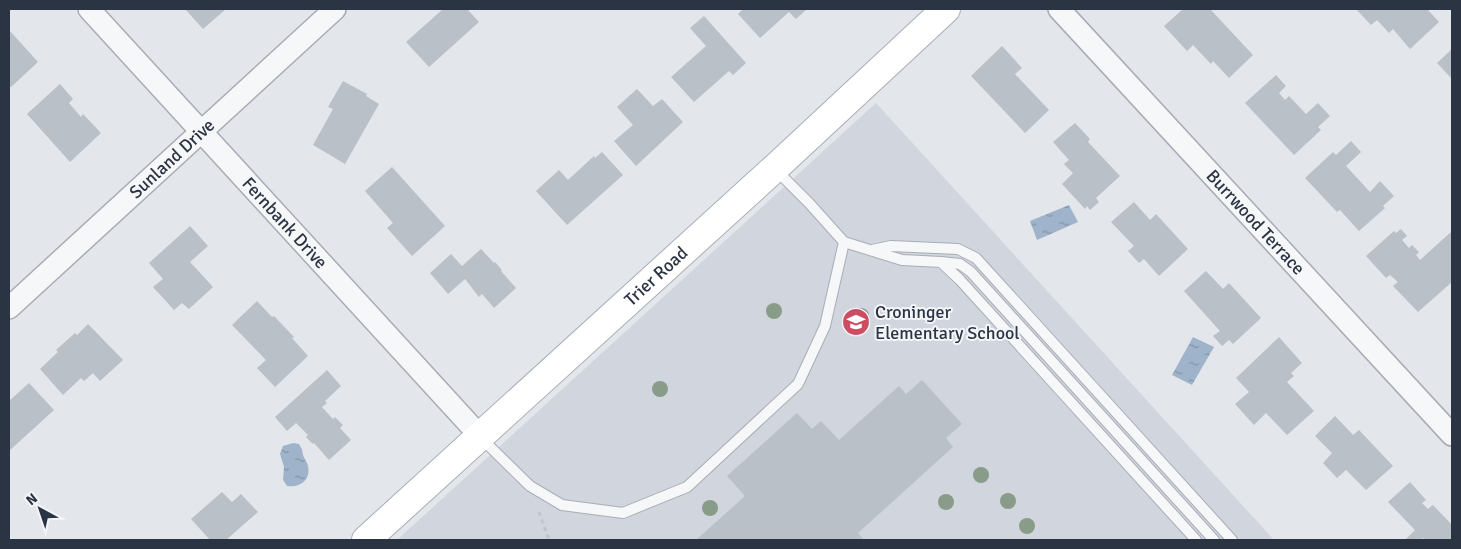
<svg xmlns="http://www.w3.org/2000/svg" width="1461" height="549" font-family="Signika,sans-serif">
<defs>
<pattern id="water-ripples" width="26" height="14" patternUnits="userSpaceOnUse" patternTransform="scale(1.25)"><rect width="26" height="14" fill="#9fb4ca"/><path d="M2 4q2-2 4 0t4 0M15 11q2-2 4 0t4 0" fill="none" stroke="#8293a6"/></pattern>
</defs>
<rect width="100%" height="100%" fill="#e3e6eb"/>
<path fill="#d1d5dd" d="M876 103 1274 540H397Z"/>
<g fill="url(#water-ripples)">
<path d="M1069 205 1078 222 1037 240 1030 221Z"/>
<path d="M1193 337 1214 347 1192 385 1172 375Z"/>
<path d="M293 443 299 444C302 449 302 449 303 455 304 458 307 462 308 466 311 480 300 488 287 486L283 480 284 467 280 454 283 446Z"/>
</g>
<g fill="#bac0c8">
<path d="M185 9H226L203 29Z"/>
<path d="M443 9H467L479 22 429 67 406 42Z"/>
<path d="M743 9H807L796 19 789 12 760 38 738 14Z"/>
<path d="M1183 9H1210L1253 55 1229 78 1213 61 1211 64 1193 45 1187 51 1164 26Z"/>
<path d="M1356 9H1427L1439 22 1410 49 1393 29 1389 33 1377 20 1371 25Z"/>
<path d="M704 16 746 63 733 75 729 71 694 102 671 77 706 46 690 28Z"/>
<path d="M9 30 38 62 11 87 9 85Z"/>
<path d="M1002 46 1022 68 1015 74 1049 110 1025 133 971 76Z"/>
<path d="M1452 49V79L1437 63Z"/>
<path d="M1276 75 1286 86 1279 93 1285 100 1289 96 1306 114 1318 103 1330 116 1318 127 1321 130 1294 155 1245 103Z"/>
<path d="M343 81 367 94 366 96 379 104 345 164 313 145 333 109 328 107Z"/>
<path d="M60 84 73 99 69 103 81 117 83 114 101 133 70 162 27 114Z"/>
<path d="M637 89 653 106 662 99 683 122 636 166 614 141 633 125 617 107Z"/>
<path d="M1075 123 1090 139 1088 142 1120 176 1096 198 1099 202 1090 210 1087 206 1085 209 1062 184 1073 173 1064 164 1069 160 1053 142Z"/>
<path d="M1351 141 1361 152 1346 166 1370 192 1380 181 1394 196 1383 206 1385 208 1359 231 1340 210 1337 212 1305 178 1333 152 1336 155Z"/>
<path d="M602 152 623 175 567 225 536 191 559 170 568 180 594 156 595 158Z"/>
<path d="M392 167 445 226 412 256 387 228 393 223 365 191Z"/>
<path d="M1134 202 1150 220 1156 214 1188 249 1159 276 1144 259 1139 263 1128 251 1134 246 1111 222Z"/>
<path d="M190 226 208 246 190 262 213 287 189 309 182 303 174 310 153 287 163 279 149 263Z"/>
<path d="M1401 229 1407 236 1402 240 1409 248 1412 245 1419 252 1416 255 1420 260 1452 231V282L1418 312 1393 286 1398 282 1390 275 1386 278 1366 256 1394 231 1396 233Z"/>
<path d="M481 249 494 263 495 262 502 270 501 271 516 288 494 308 482 294 479 297 465 279 448 294 430 273 451 254 462 266Z"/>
<path d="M1206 271 1223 289 1229 283 1261 318 1233 344 1229 340 1222 346 1213 336 1220 331 1184 291Z"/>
<path d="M257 301 272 317 274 316 294 337 292 338 308 356 275 387 257 368 266 360 232 325Z"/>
<path d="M88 324 123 360 100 381 93 373 84 381 81 378 63 395 40 369 58 352 56 350 75 333 77 335Z"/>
<path d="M1279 337 1302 363 1291 373 1294 376 1287 382 1314 411 1287 435 1266 413 1254 425 1235 404 1249 392 1236 378Z"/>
<path d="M327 370 341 386 325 401 327 403 322 407 333 419 335 417 343 425 340 428 351 440 329 460 314 443 313 444 306 437 308 435 296 423 287 431 275 417Z"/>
<path d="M922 380 962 424 946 438 953 447 858 533 864 540H696L745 496 727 476 797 413 812 429 821 421 839 440 899 386 906 394Z"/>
<path d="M29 383 54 410 9 451V401Z"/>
<path d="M1335 416 1353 435 1359 430 1393 466 1366 490 1346 470 1337 478 1323 463 1332 453 1315 436Z"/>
<path d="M1410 482 1426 500 1422 503 1428 509 1433 505 1452 525 1451 540H1425L1423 538 1420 540H1405L1415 530 1388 502Z"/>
<path d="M222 492 232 502 241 494 258 512 226 540H210L191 519Z"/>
</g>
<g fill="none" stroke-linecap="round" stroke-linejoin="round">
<g stroke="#a8adb5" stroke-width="12">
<g id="lane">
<path d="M776 170 809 203 844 242 902 260 941 262 960 280 1196 540"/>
<path d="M872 250 891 246 958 249 976 258 1232 540"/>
<path d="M941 262 960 264 971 272 1214 540"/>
<path d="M480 437 530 486 562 505 623 513 687 487 798 384 825 326 844 242"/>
</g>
</g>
<g stroke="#a8adb5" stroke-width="24">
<g id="street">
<path id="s1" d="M89 9 480 436"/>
<path id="s2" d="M1059 9 1452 435"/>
<path id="s3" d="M9 308 335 9"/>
</g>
</g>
<g stroke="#a8adb5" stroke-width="30">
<g id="secondary">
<path id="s4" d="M366 540 775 168 946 9"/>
</g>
</g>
<path stroke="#c1c4ca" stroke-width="3" stroke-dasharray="4 4" stroke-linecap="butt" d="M539 512 549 540"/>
<use href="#lane" stroke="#f6f7f9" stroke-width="10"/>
<use href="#street" stroke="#f6f7f9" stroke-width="21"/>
<use href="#secondary" stroke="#fff" stroke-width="28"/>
</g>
<g fill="#899c89">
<circle cx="774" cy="311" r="8"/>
<circle cx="861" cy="316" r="8"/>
<circle cx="660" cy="389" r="8"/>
<circle cx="981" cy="475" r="8"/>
<circle cx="1008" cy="501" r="8"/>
<circle cx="946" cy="502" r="8"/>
<circle cx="710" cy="508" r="8"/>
<circle cx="1027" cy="526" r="8"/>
</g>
<defs>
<g id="school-disc" transform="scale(1.4375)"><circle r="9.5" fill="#cc4c61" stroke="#f3f5f8"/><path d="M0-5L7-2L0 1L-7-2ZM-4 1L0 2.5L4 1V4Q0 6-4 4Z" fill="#fff"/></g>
</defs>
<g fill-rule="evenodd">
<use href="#school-disc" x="856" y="322"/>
</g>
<g text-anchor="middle" stroke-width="4" stroke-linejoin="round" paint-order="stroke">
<g font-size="18" fill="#2b3443" stroke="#f3f5f8">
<text dy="6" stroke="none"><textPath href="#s3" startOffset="221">Sunland Drive</textPath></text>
<text dy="6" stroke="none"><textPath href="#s1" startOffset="290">Fernbank Drive</textPath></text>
<text dy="6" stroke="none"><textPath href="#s2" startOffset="290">Burrwood Terrace</textPath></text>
<text dy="6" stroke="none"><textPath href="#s4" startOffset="392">Trier Road</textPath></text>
</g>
<g font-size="18" fill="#2b3443" stroke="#f3f5f8" text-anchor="start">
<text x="875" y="318">Croninger<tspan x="875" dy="21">Elementary School</tspan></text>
</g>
</g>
<rect width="1461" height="549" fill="none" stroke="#2b3443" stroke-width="20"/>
<g transform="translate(40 509) rotate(320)" stroke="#f3f5f8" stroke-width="4" paint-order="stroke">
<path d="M0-4L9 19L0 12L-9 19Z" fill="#2b3443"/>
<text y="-8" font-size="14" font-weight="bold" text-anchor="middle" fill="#2b3443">N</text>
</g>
</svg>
